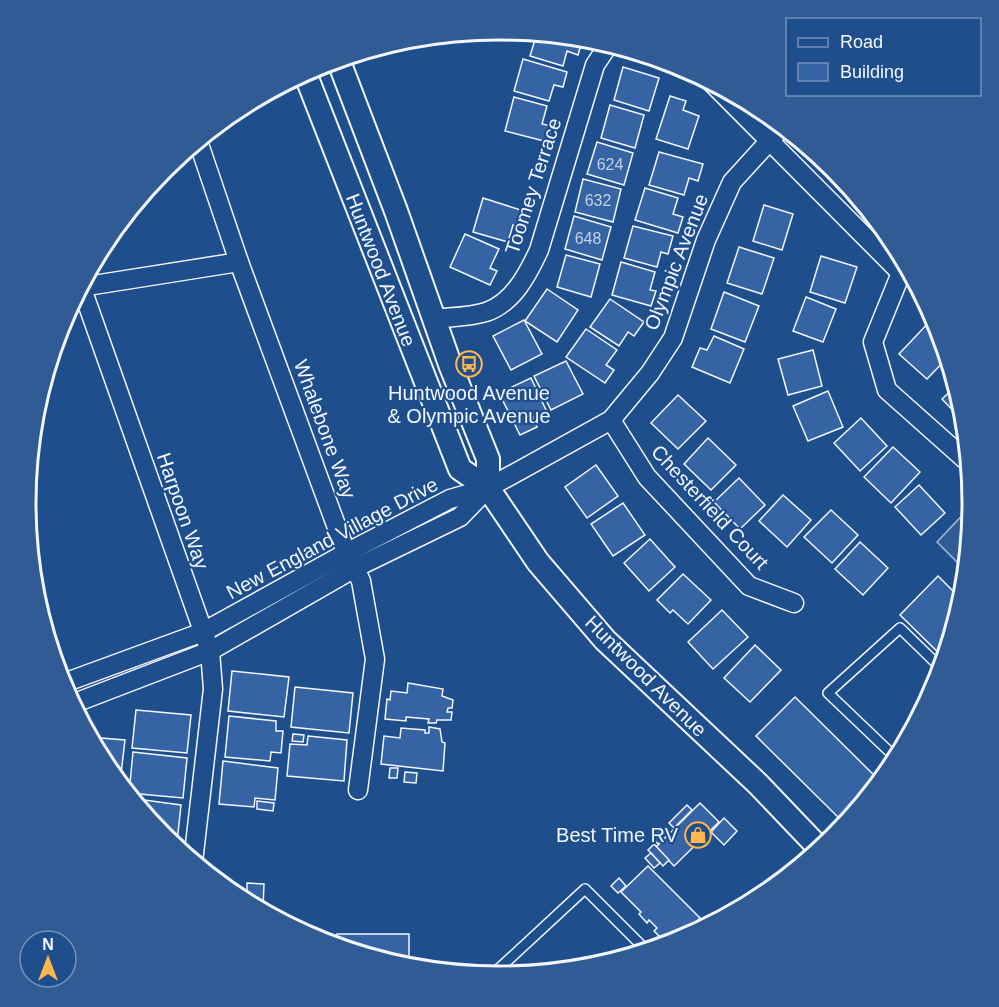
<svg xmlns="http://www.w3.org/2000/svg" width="999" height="1007" font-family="Helvetica,sans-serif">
<rect width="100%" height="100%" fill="#1f4e8c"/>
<path fill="#305b95" stroke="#a8bbd7" stroke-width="1.5" d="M973 504 967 572 937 542Z"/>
<g fill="#3563a3" stroke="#f2f6ff" stroke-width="1.5">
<path d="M537 33 583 38 578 55 567 51 563 66 530 56Z"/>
<path d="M523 59 567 72 563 87 554 85 549 101 514 91Z"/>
<path d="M623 67 659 78 649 111 614 100Z"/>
<path d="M670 96 686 101 683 110 699 116 688 149 656 139Z"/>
<path d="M514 97 547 106 542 124 552 126 548 142 505 131Z"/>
<path d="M610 105 644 115 635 148 601 138Z"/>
<path d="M597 142 633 153 624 185 587 174Z"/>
<path d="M659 152 703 164 698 181 689 178 684 195 649 185Z"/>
<path d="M583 179 621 189 613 222 575 212Z"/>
<path d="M645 188 678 198 673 214 683 217 678 233 635 220Z"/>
<path d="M483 198 527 212 523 228 513 225 508 242 473 232Z"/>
<path d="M764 205 793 214 782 250 753 241Z"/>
<path d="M574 216 611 227 602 260 565 249Z"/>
<path d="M633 226 673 236 668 254 661 252 657 267 624 258Z"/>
<path d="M465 234 499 249 490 268 497 271 490 285 450 267Z"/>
<path d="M739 247 774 258 762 294 727 283Z"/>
<path d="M566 255 600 264 591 297 557 287Z"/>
<path d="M821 256 857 267 845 303 810 292Z"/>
<path d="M621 262 655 272 650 290 656 291 651 306 612 295Z"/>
<path d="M547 289 578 310 557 342 525 321Z"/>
<path d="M724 292 759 306 745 342 711 329Z"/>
<path d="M806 297 836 309 823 342 793 331Z"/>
<path d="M610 299 644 322 634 336 628 332 619 346 590 327Z"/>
<path d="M932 319 938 325 948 357 927 379 899 354Z"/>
<path d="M524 320 542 354 511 370 493 336Z"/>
<path d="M586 329 617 350 606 365 614 370 605 383 566 357Z"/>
<path d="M714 336 744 349 730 383 692 367 700 348 707 350Z"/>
<path d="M813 350 822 386 788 395 778 359Z"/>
<path d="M566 361 583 394 551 410 534 376Z"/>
<path d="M531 378 546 410 533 417 537 427 520 435 499 393Z"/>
<path d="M957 385 964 411 966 424 942 399Z"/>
<path d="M828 391 843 427 808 441 793 406Z"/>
<path d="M678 395 706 421 678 449 651 423Z"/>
<path d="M861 418 887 446 860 471 834 443Z"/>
<path d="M708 438 736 465 711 490 684 464Z"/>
<path d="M893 447 920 472 891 503 864 477Z"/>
<path d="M596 465 618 496 587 518 565 487Z"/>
<path d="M739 478 765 505 740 529 714 502Z"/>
<path d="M919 485 945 513 921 535 895 507Z"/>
<path d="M783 495 811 520 787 547 759 521Z"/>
<path d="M623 503 645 535 613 556 591 524Z"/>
<path d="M831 510 858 535 832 563 804 537Z"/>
<path d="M650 539 675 567 649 591 624 563Z"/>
<path d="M860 542 888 568 863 595 835 569Z"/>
<path d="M683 574 711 600 688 624 673 610 670 613 657 600Z"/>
<path d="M938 576 963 601 945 659 900 615Z"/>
<path d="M722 610 748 637 713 669 688 642Z"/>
<path d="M755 645 781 670 750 702 724 678Z"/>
<path d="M232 671 289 677 284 717 228 711Z"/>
<path d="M408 683 443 689 442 696 453 700 452 708H448L447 712H452L451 720H437L436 723H428L429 719 406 717V721L385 719 387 699 390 700 391 691 407 693Z"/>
<path d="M295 687 353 693 349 733 291 727Z"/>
<path d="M795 697 881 782 846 825 756 736Z"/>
<path d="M136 710 191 715 187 753 132 748Z"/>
<path d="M229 716 276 721V731H283L281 753 271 752 270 761 225 757Z"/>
<path d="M429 727 440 729 442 742 445 743 443 771 381 764 384 736 400 738 401 728 425 730V733H429Z"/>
<path d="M293 734 304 735 303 742 292 741Z"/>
<path d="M308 736 347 740 344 781 287 776 290 744 307 745Z"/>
<path d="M89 737 125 740 120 782H118L105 767Z"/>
<path d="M133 752 187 758 183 798 129 793Z"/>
<path d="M223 761 278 768 275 800 255 798 254 807 219 804Z"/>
<path d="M390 768H398L397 778H389Z"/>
<path d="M405 772 417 773 416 783 404 782Z"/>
<path d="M144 800 181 805 177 842 168 841 164 838 140 809H145Z"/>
<path d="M257 801 274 803 273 811 257 809Z"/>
<path d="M700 803 719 822 674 866 656 847Z"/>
<path d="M687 805 692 810 674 828 669 823Z"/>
<path d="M724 818 737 831 724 845 711 832Z"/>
<path d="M661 829 668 835 658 844 653 839Z"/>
<path d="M654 844 669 860 663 866 648 850Z"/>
<path d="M651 853 660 863 654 868 645 858Z"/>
<path d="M648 866 700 918 674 944 669 940 666 943 654 931 657 928 649 920 647 923 639 914 641 912 621 892Z"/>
<path d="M619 878 626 886 618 893 611 886Z"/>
<path d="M247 883 264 884 263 908H255L247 903Z"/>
<path d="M337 934H409V969L337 947Z"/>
</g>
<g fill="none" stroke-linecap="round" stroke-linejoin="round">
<g stroke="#f2f6ff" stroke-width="12">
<g id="service">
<path d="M902 752 896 758 828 693 900 628 942 669"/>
<path d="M490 977 585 889 648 952"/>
</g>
</g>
<g stroke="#f2f6ff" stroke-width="21">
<g id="minor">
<path d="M710 81 901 273 873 342 887 390 969 463"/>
<path d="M198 141 239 262"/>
<path d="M81 286 210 651 213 689 193 862"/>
<path d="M81 287 239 262 343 544 361 581 375 659 358 790"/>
<path d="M434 319C451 317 470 317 486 312 513 303 528 274 539 250L595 65 609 44"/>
<path d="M611 420 647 477 749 586 794 603"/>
<path d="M61 684 203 632 348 552 450 499 488 488 611 420 650 373 673 338 706 240 732 182 783 126"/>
<path d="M72 704 210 651 355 568 460 517 486 490"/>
</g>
</g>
<g stroke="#f2f6ff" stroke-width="26">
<g id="tertiary">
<path d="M338 59 396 211 451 367 488 459V488"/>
<path d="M305 73 460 469 488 488 538 562 605 640 758 784 821 850"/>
</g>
</g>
<use href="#service" stroke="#1f4e8c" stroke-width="9"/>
<use href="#minor" stroke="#1f4e8c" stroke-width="18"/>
<use href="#tertiary" stroke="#1f4e8c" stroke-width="22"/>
</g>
<defs>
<g id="bus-ring" transform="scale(1.35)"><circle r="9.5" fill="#1f4e8c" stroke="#ffb74d" stroke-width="1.5"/><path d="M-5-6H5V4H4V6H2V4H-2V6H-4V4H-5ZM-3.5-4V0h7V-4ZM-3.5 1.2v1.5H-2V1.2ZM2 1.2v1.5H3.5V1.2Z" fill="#ffb74d"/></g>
<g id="shop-ring" transform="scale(1.35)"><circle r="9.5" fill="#1f4e8c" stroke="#ffb74d" stroke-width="1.5"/><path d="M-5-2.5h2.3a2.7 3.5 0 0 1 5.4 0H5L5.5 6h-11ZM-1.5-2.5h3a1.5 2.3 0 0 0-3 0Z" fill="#ffb74d"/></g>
</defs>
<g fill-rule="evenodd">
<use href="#bus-ring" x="469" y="364"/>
<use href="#shop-ring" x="698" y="835"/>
</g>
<g text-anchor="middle" stroke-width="4.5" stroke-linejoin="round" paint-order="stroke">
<g font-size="16" fill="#c3d1e8">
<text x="610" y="170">624</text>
<text x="598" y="206">632</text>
<text x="588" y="244">648</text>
</g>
<g font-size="20" fill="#f2f6ff" stroke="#1f4e8c">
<text transform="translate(533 186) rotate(-72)" y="7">Toomey Terrace</text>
<text transform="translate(676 262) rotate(-69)" y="7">Olympic Avenue</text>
<text transform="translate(381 270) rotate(69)" y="7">Huntwood Avenue</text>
<text transform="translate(325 429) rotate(70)" y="7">Whalebone Way</text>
<text transform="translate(710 507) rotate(47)" y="7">Chesterfield Court</text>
<text transform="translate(183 511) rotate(71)" y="7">Harpoon Way</text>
<text transform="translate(332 538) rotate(-28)" y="7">New England Village Drive</text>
<text transform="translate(646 676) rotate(45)" y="7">Huntwood Avenue</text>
</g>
<g font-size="20" fill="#f2f6ff" stroke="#1f4e8c">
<text x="469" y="400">Huntwood Avenue<tspan x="469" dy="23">&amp; Olympic Avenue</tspan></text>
<text x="678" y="842" text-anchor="end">Best Time RV</text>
</g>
</g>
<path d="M0 0H999V1007H0ZM36 503a463 463 0 1 1 926 0a463 463 0 1 1-926 0Z" fill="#305b95" fill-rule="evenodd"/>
<path fill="none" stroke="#f2f6ff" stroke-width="3" d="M36 503a463 463 0 1 1 926 0a463 463 0 1 1-926 0Z"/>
<rect x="786" y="18" width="195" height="78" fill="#1f4e8c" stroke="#7391ba" stroke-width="1.5"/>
<rect x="798" y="38" width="30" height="9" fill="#1f4e8c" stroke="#7391ba" stroke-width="1.5"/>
<text x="840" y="48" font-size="18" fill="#f2f6ff">Road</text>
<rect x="798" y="63" width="30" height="18" fill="#3563a3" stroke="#7391ba" stroke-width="1.5"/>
<text x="840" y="78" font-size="18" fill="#f2f6ff">Building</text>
<g transform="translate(48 959)"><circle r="28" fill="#1f4e8c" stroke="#7391ba" stroke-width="1.5"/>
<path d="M0-4.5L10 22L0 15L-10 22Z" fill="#ffb74d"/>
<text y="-9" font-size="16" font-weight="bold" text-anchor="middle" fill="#f2f6ff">N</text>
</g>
</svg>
